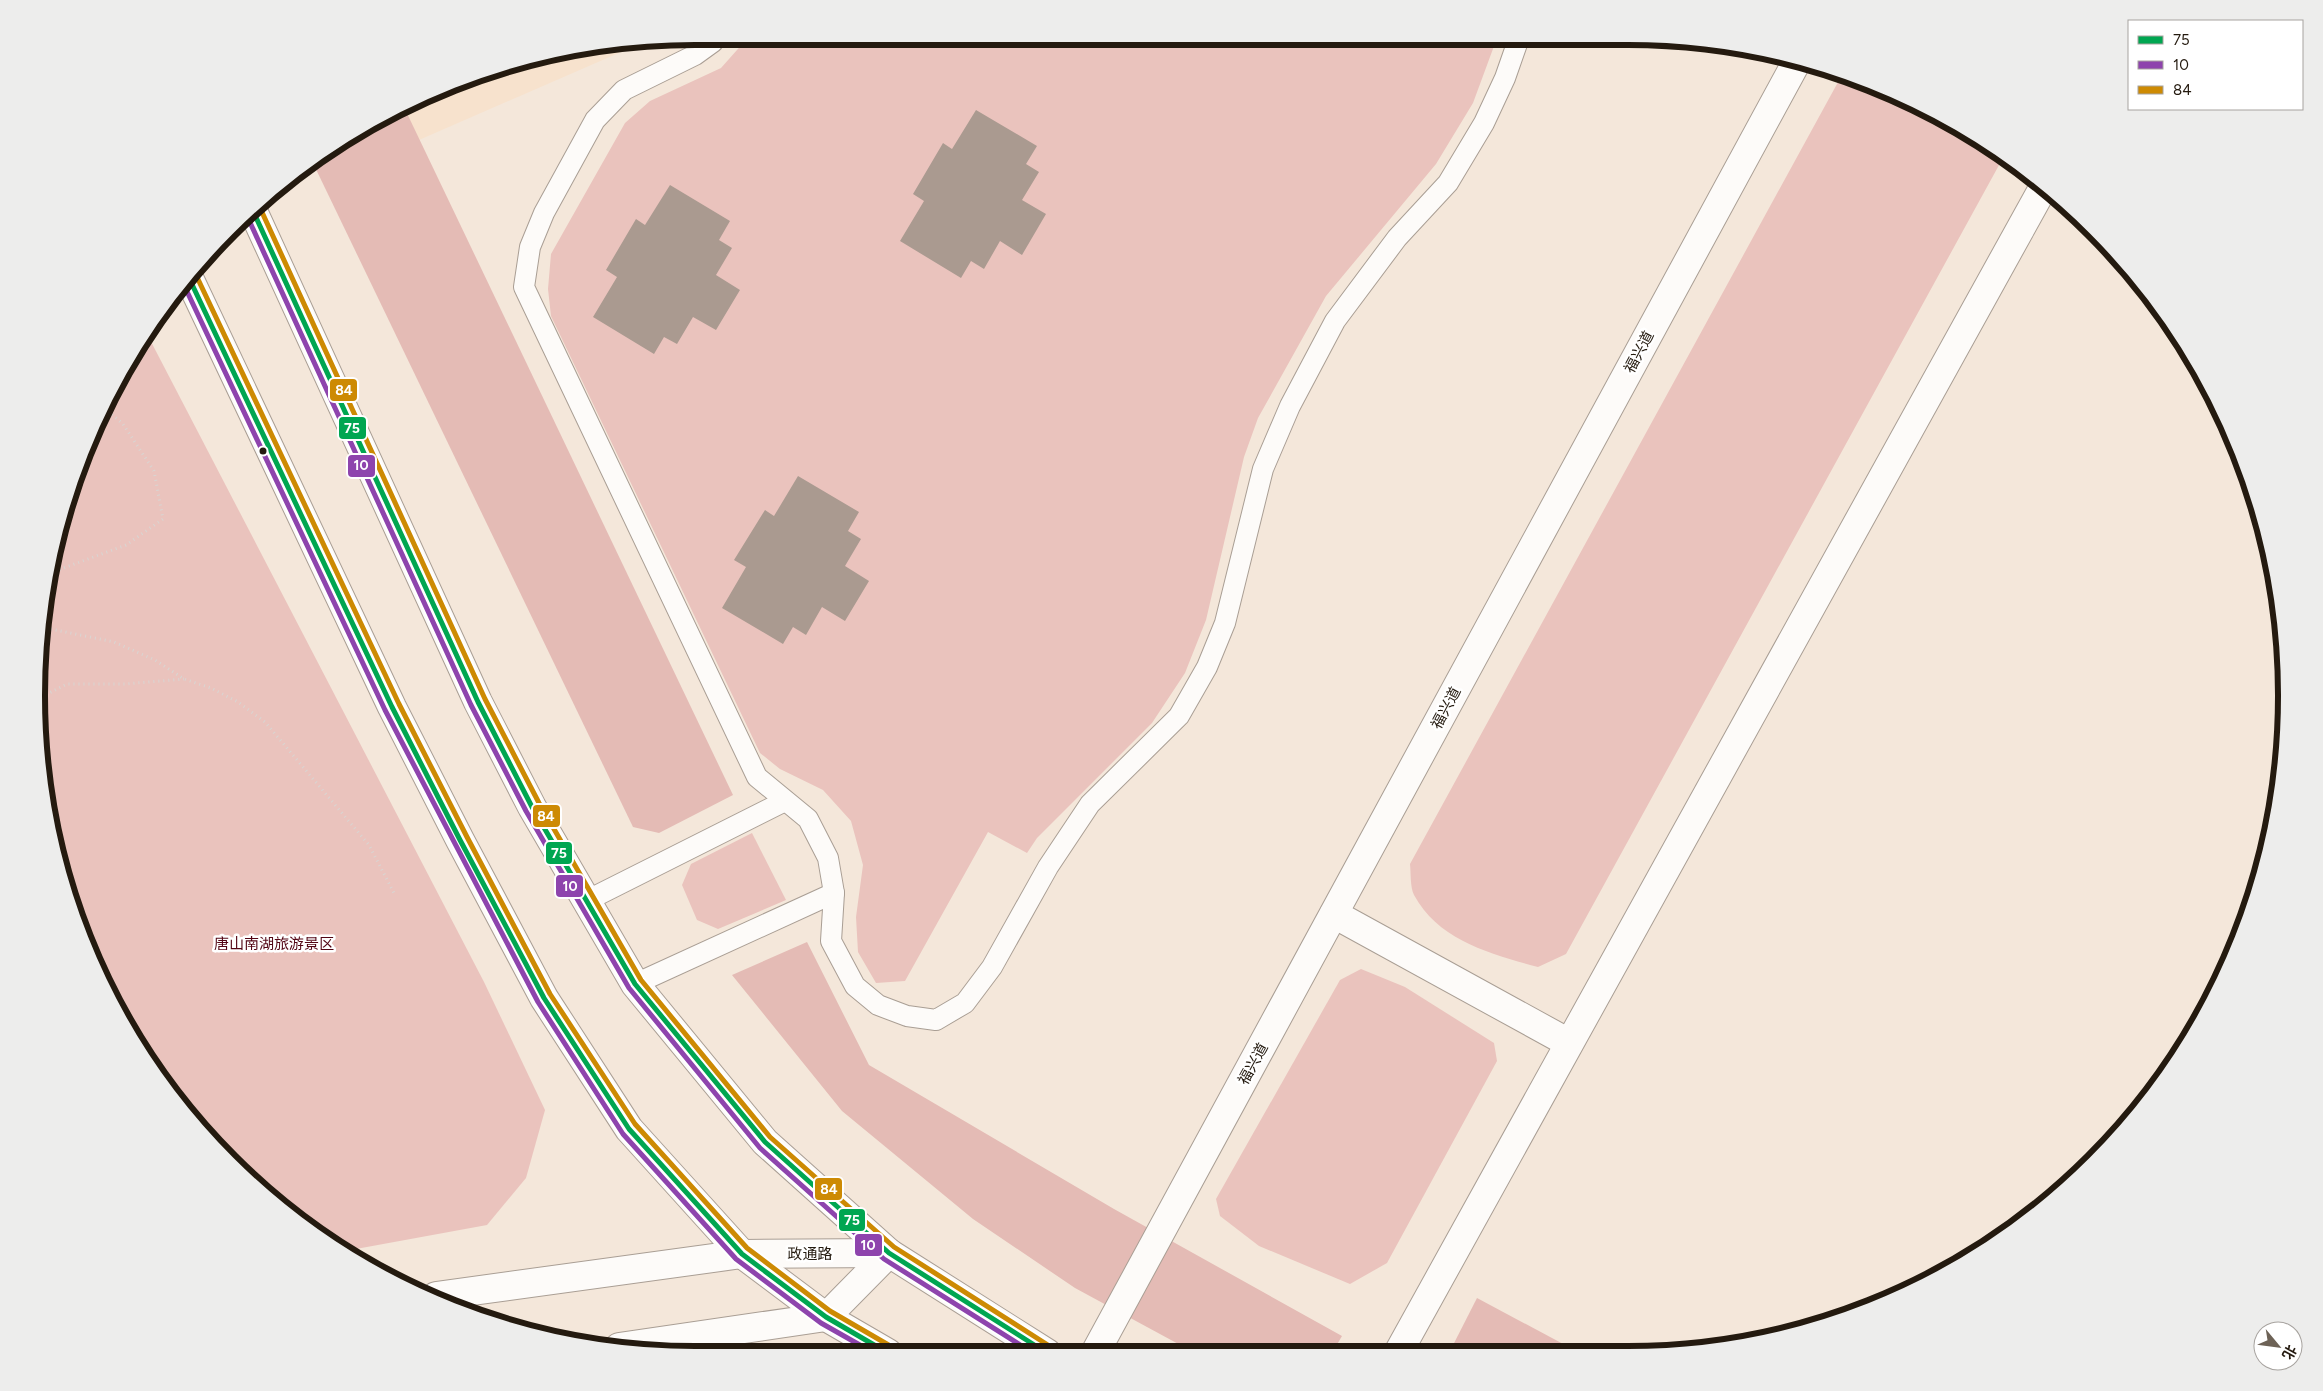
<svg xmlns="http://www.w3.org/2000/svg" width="2323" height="1391" font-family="Figtree,'Noto Sans SC',sans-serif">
<rect width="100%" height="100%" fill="#f4e7da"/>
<path fill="#f7e2cd" d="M609 42H644L419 140 403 105 484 71Z"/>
<g fill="#eac3bd">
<path d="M1497 38 1473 103 1436 164 1326 296 1258 418 1244 457 1206 620 1185 673 1152 723 1037 838 1027 853 988 832 905 981 876 983 858 952 856 917 863 865 851 821 823 790 780 769 760 753 551 316 548 289 551 254 625 123 650 101 721 68 745 41Z"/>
<path d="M1843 73 1994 148 2004 156 1566 954 1538 967C1491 954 1439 941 1414 895 1410 887 1411 873 1410 864Z"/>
<path d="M147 334 484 982 545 1110 526 1178 487 1225 345 1251 329 1243 230 1162 172 1097 124 1025 71 908 49 824 36 696 42 609 71 484 104 404Z"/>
<path d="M752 833 786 900 718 929 697 920 682 885 691 864Z"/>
<path d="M1361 969 1405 987 1494 1043 1497 1061 1387 1263 1350 1284 1259 1246 1220 1216 1216 1199 1340 980Z"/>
</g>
<g fill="#e4bbb5">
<path d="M403 105 733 795 659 833 633 827 312 161Z"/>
<path d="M807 942 869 1065 1114 1209 1342 1336 1332 1353H1195L1075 1288 973 1219 842 1111 732 975Z"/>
<path d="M1477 1298 1580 1353H1449Z"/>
</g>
<g fill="#aa9a90">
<path d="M976 110 1037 146 1026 164 1039 172 1022 200 1046 214 1022 255 1000 241 984 269 971 261 961 278 900 241 924 201 913 194 943 143 952 149Z"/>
<path d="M670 185 730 221 719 240 732 248 716 275 740 290 716 330 693 317 677 344 664 337 654 354 593 317 617 277 606 270 636 219 645 225Z"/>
<path d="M798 476 859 512 848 531 861 539 845 566 869 581 845 621 822 607 806 635 793 627 783 644 722 608 746 567 734 560 765 510 774 516Z"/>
</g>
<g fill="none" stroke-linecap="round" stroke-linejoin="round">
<g stroke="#a99e94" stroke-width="22">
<g id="service">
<path d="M713 42 695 55 624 90 595 120 544 213 530 247 524 287 757 777 808 819 828 858 834 893 831 941 855 986 878 1005 907 1016 936 1020 965 1003 992 967 1048 867 1090 804 1179 716 1207 667 1225 623 1263 469 1290 406 1335 321 1397 238 1448 183 1484 123 1505 78 1519 38"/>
<path d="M586 901 785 801"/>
<path d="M635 984 834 893"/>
</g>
</g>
<g stroke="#a99e94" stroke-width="30">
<g id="tertiary">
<path d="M1334 914 1569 1043"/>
<path d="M1095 1353 1796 63"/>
<path d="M1398 1353 2043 188"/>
</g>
</g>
<g stroke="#a99e94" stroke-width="30">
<g id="secondary">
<path d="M436 1296 742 1254 889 1253"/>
<path d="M619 1347 826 1317 889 1253"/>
</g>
</g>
<g stroke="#a99e94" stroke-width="30">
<g id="primary">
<path d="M254 213 478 702 532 807 635 984 765 1142 889 1253 1047 1353"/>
<path d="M189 278 392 707 460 840 544 998 629 1129 742 1254 826 1317 888 1353"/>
</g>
</g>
<g stroke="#d9d5d2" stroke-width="3" stroke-dasharray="1 4" stroke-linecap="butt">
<path d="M50 573 126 545 163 519 154 471 123 424 103 407"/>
<path d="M41 627 114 642 155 660 184 679 211 688 238 702 265 722 369 845 395 895"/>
<path d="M37 699 67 684H125L184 679"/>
</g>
<use href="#service" stroke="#fdfbf9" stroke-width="20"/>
<use href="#tertiary" stroke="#fdfbf9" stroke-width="28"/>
<use href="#secondary" stroke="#fdfbf9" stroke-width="28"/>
<use href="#primary" stroke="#fdfbf9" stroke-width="28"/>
<g stroke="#fff" stroke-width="9">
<g id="bus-1">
<path d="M254 213 478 702 532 807 635 984 765 1142 889 1253 1047 1353"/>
<path d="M189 278 392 707 460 840 544 998 629 1129 742 1254 826 1317 888 1353"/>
</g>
</g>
<g stroke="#fff" stroke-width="9">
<g id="bus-2">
<path d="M248 218 471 705 526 811 629 988 760 1148 884 1259 1033 1353"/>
<path d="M183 283 385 710 538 1002 623 1134 736 1259 821 1323 874 1353"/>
</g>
</g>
<g stroke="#fff" stroke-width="9">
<g id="bus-3">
<path d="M261 210 485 699 539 803 641 980 770 1137 894 1247 1051 1347"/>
<path d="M196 275 399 704 467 837 550 994 635 1124 747 1248 830 1311 892 1347"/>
</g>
</g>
<use href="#bus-1" stroke="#00a651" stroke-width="5"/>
<use href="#bus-2" stroke="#8e44ad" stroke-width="5"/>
<use href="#bus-3" stroke="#cd8a03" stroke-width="5"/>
</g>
<circle fill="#241a0f" stroke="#fff" stroke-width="2" cx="263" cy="451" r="4.5"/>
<g text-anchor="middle" stroke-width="5" stroke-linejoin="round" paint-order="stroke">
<g font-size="15" fill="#241a0f" stroke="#fff">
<text transform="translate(1639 352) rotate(-62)" y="5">福兴道</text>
<text transform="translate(1446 708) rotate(-62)" y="5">福兴道</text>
<text transform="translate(1253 1064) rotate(-61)" y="5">福兴道</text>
<text x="810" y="1259">政通路</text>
</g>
<g font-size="15" fill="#520514" stroke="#fff">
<text x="274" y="949">唐山南湖旅游景区</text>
</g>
</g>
<path d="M0 0H2323V1391H0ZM695 45H1628A650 650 0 0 1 2278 695V696A650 650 0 0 1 1628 1346H695A650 650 0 0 1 45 696V695A650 650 0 0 1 695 45Z" fill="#ededec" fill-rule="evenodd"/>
<path fill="none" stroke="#241a0f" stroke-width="6" d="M695 45H1628A650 650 0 0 1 2278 695V696A650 650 0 0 1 1628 1346H695A650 650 0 0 1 45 696V695A650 650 0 0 1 695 45Z"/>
<g stroke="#fff" stroke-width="2">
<rect x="329" y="378" width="29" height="24" rx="5" fill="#cd8a03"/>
<rect x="338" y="416" width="29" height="24" rx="5" fill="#00a651"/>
<rect x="347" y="454" width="29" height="24" rx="5" fill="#8e44ad"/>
<rect x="532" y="804" width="29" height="24" rx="5" fill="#cd8a03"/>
<rect x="545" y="841" width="28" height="24" rx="5" fill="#00a651"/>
<rect x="555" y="874" width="29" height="24" rx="5" fill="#8e44ad"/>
<rect x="814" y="1177" width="29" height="24" rx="5" fill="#cd8a03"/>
<rect x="838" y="1208" width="28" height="24" rx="5" fill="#00a651"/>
<rect x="854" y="1233" width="29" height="24" rx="5" fill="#8e44ad"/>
</g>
<g font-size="14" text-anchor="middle" font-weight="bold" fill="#fff">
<text x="344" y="395">84</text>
<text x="352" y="433">75</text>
<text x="361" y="470">10</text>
<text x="546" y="821">84</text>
<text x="559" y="858">75</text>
<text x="570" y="891">10</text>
<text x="829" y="1194">84</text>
<text x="852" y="1225">75</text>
<text x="868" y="1250">10</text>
</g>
<rect x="2128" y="20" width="175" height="90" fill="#ffffff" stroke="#a7a39f"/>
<rect x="2138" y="36" width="25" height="8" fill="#00a651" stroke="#a7a39f"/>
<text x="2173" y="45" font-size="15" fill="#241a0f">75</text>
<rect x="2138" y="61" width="25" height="8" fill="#8e44ad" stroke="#a7a39f"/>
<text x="2173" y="70" font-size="15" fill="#241a0f">10</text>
<rect x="2138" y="86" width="25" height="8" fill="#cd8a03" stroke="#a7a39f"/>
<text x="2173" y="95" font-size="15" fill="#241a0f">84</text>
<g transform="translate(2278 1346) rotate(119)"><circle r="24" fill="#ffffff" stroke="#a7a39f"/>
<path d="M0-4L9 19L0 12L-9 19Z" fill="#6d6256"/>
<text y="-8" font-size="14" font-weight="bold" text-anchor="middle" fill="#241a0f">北</text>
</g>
</svg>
